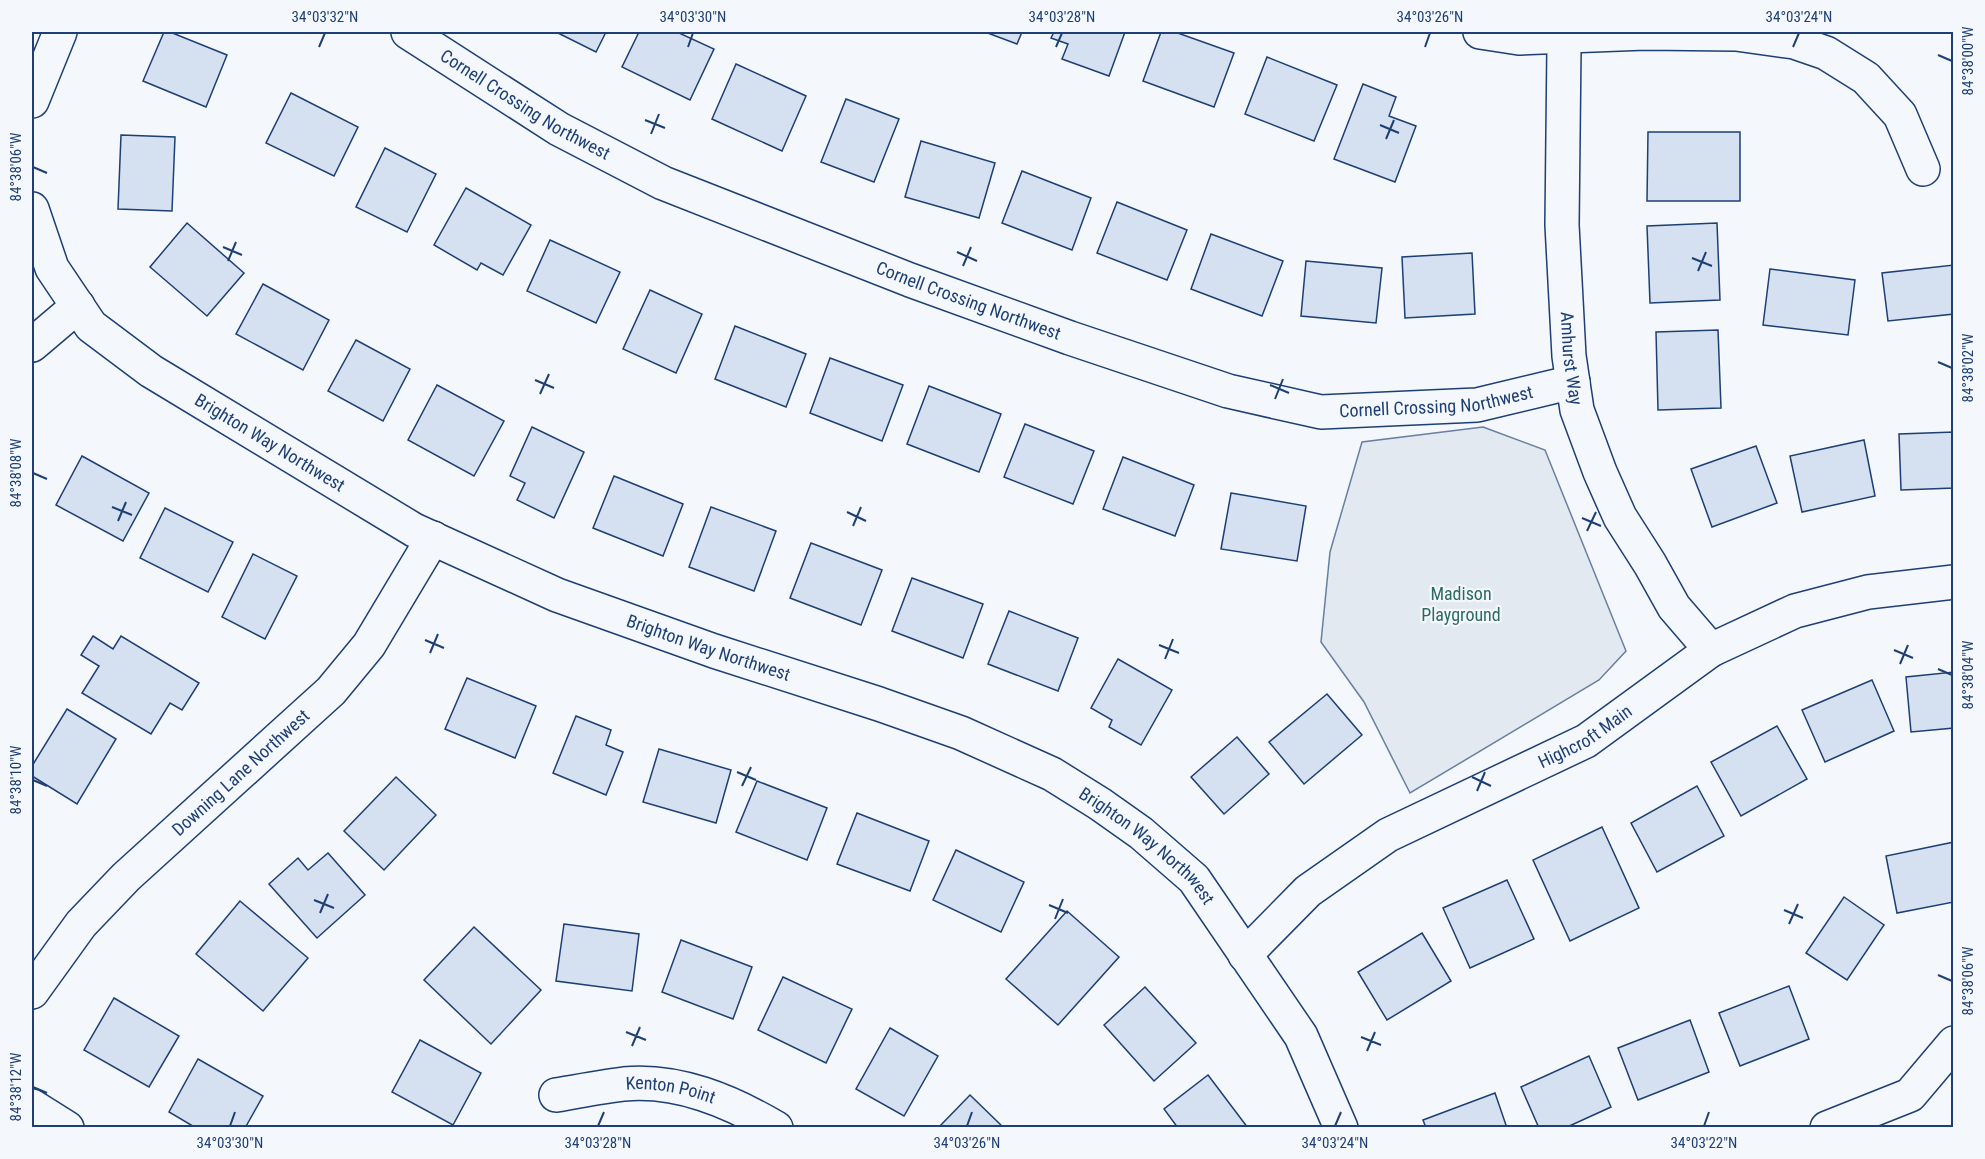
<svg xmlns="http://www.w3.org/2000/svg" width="1985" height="1159" font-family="'Roboto Condensed',sans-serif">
<rect width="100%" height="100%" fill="#f4f7fb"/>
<path fill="#e3e9f0" stroke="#687fa3" stroke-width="1.5" d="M1483 427 1545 450 1626 651 1599 680 1410 793 1364 702 1321 642 1330 552 1362 442Z"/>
<g fill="#d5e0f0" stroke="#1d3f73" stroke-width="1.5">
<path d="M164 32H170L227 55 206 107 143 81Z"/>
<path d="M556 32H606L596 52Z"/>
<path d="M639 32H677L714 49 690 100 622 67Z"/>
<path d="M985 32H1022L1017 44Z"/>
<path d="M1054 32H1125L1109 76 1062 59 1068 44 1051 38Z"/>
<path d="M1161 32H1175L1234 53 1214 107 1143 81Z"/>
<path d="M1267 57 1337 85 1314 141 1245 114Z"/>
<path d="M736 64 806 96 782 151 712 119Z"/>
<path d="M1363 84 1396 97 1389 116 1416 126 1395 182 1334 159Z"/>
<path d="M291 93 358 127 334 176 266 143Z"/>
<path d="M846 99 899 119 874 182 821 162Z"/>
<path d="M1648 132H1740V201H1647Z"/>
<path d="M121 135 175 137 172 211 118 209Z"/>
<path d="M921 141 995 163 979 218 905 197Z"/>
<path d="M385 148 436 174 407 232 356 207Z"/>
<path d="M1022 171 1091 198 1072 250 1002 223Z"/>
<path d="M466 188 531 225 503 275 481 263 477 270 434 245Z"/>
<path d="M1117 202 1187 230 1167 280 1097 253Z"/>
<path d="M187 223 244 273 207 316 150 267Z"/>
<path d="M1717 223 1720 300 1650 303 1647 226Z"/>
<path d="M1211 234 1283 261 1262 316 1191 289Z"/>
<path d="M550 240 620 272 596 323 527 291Z"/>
<path d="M1472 253 1475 314 1405 318 1402 257Z"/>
<path d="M1306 261 1382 268 1376 323 1301 316Z"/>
<path d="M1954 265V314L1888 321 1882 273Z"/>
<path d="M1770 269 1855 280 1848 335 1763 325Z"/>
<path d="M263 284 329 320 303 370 236 334Z"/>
<path d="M650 290 702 314 676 373 623 349Z"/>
<path d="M735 326 806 354 786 407 715 379Z"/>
<path d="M1718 330 1721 408 1658 410 1656 332Z"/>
<path d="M356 340 410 369 383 421 328 391Z"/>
<path d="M830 358 903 385 882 441 810 413Z"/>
<path d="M437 385 504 421 474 476 408 440Z"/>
<path d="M929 386 1001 414 979 472 907 444Z"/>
<path d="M1025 424 1094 451 1073 504 1004 477Z"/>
<path d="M532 427 584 452 554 518 517 500 525 483 510 476Z"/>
<path d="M1954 432V488L1901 490 1899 434Z"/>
<path d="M1864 440 1875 496 1802 512 1790 456Z"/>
<path d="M1756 446 1777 503 1712 527 1691 469Z"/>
<path d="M82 456 149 493 123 541 56 505Z"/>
<path d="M1123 457 1194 485 1175 536 1103 509Z"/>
<path d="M614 476 683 504 663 556 593 528Z"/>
<path d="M1231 493 1306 506 1297 561 1221 549Z"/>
<path d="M711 507 776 531 754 591 689 567Z"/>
<path d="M165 508 233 542 208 592 140 558Z"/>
<path d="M811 543 882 570 861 625 790 598Z"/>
<path d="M253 554 297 576 265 639 222 617Z"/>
<path d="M912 578 983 604 963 658 892 631Z"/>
<path d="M1009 611 1078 638 1058 691 988 664Z"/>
<path d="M93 636 113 649 121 636 199 683 182 710 170 703 151 734 82 693 99 666 81 655Z"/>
<path d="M1118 659 1172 690 1141 745 1109 727 1112 720 1091 708Z"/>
<path d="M1954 672V728L1911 732 1906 677Z"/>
<path d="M467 678 536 706 515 758 445 729Z"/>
<path d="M1872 680 1894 731 1825 762 1802 710Z"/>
<path d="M1327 694 1362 735 1304 784 1269 742Z"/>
<path d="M67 709 116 739 77 804 32 776V766Z"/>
<path d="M576 716 611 730 606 745 623 752 606 795 553 773Z"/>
<path d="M1777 726 1807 779 1741 816 1711 762Z"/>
<path d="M1237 737 1269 774 1224 814 1191 777Z"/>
<path d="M659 749 731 770 716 823 643 802Z"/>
<path d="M396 777 436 815 384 870 344 831Z"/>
<path d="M757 781 827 808 807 860 736 832Z"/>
<path d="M1697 786 1724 836 1657 872 1631 823Z"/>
<path d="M857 813 929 841 910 891 837 864Z"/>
<path d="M1602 827 1639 908 1570 941 1533 860Z"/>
<path d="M1954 842V902L1897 913 1886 856Z"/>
<path d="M956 850 1024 882 1001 932 933 900Z"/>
<path d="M328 853 365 895 317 938 269 884 298 858 308 870Z"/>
<path d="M1507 880 1534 939 1470 968 1443 908Z"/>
<path d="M1844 897 1884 925 1847 980 1806 953Z"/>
<path d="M240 901 308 958 263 1011 196 954Z"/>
<path d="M1067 911 1119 957 1058 1025 1006 979Z"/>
<path d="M564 924 639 934 632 991 556 981Z"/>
<path d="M474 927 541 990 491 1044 424 980Z"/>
<path d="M1422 933 1451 981 1387 1020 1358 972Z"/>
<path d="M681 940 752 967 733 1019 662 992Z"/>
<path d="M783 977 852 1009 826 1063 758 1030Z"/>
<path d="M1789 986 1809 1039 1740 1066 1719 1013Z"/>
<path d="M1145 987 1196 1043 1154 1081 1104 1025Z"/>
<path d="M114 998 179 1036 149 1087 84 1050Z"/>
<path d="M1690 1020 1709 1072 1638 1100 1618 1048Z"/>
<path d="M890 1028 938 1056 904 1116 856 1089Z"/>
<path d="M420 1040 481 1073 453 1125 392 1092Z"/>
<path d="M1589 1056 1611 1107 1565 1128H1539L1521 1087Z"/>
<path d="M198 1059 263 1096 245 1128H196L169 1112Z"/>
<path d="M1208 1075 1248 1128H1178L1164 1109Z"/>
<path d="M1495 1093 1507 1128H1426L1423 1120Z"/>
<path d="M970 1095 1004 1128H938Z"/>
</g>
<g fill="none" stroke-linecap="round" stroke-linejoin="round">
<g stroke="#1d3f73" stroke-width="36">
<g id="street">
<path id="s1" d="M408 32 559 129 663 183 910 280 1070 338 1228 391 1321 412 1477 405 1573 382"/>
<path d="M1480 32 1519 38 1645 33 1736 34 1794 42 1826 53 1866 78 1900 115 1923 169"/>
<path id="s2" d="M1567 32 1564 46 1562 225 1569 356 1577 410 1600 472 1620 517 1650 564 1674 607 1711 650"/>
<path d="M32 101 60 32"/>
<path id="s3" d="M32 209 52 268 91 326 151 371 414 530 557 595 714 651 879 704 961 733 1052 774 1100 804 1141 833 1194 879 1301 1036 1341 1128"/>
<path d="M32 345 78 306"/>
<path id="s4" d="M1245 955 1308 891 1388 835 1586 741 1711 650 1795 611 1868 592 1954 582"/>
<path id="s5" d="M32 992 81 924 126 877 331 691 369 645 433 538"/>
<path id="s6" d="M556 1095C579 1091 601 1087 624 1084 678 1079 730 1101 776 1128"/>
<path d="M32 1106 67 1128"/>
<path d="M1827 1128 1910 1095 1954 1043"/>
</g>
</g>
<use href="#street" stroke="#f4f7fb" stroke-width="33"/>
</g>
<path fill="none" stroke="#1d3f73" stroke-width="2" d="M319 47 325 33M688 47 693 33M1056 47 1062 33M1425 47 1430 33M1793 47 1799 33M1938 55 1952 61M645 120 665 128M1380 125 1399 133M651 134 659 114M1386 139 1394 120M33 167 47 173M223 247 242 255M957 252 977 261M1692 258 1712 266M228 261 236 242M963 266 971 247M1698 271 1706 252M1938 362 1952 368M535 380 554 388M1270 385 1289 393M540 394 549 374M1275 399 1283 379M33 473 47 479M112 507 132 515M847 512 866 521M1582 518 1601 526M118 521 126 502M853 526 861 507M1587 531 1596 512M425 640 444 648M1159 645 1179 653M1894 650 1913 658M430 653 438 634M1165 659 1173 639M1900 664 1908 645M1938 669 1952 675M737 772 756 780M1472 777 1491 786M33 780 47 786M742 786 751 767M1477 791 1485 772M314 900 334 908M1049 905 1068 913M1784 910 1803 918M320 913 328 894M1055 919 1063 899M1789 924 1798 904M1938 975 1952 981M626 1032 646 1040M1361 1037 1381 1045M632 1046 640 1027M1367 1051 1375 1032M33 1087 47 1093M230 1126 235 1112M598 1126 604 1112M967 1126 972 1112M1335 1126 1341 1112M1704 1126 1709 1112"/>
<g text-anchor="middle" stroke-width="4.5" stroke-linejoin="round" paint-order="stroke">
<g font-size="18" fill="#1d3f73" stroke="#f4f7fb">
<text dy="6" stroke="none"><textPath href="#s1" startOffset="138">Cornell Crossing Northwest</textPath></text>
<text dy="6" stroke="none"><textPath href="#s1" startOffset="624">Cornell Crossing Northwest</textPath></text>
<text dy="6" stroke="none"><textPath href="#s2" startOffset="327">Amhurst Way</textPath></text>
<text dy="6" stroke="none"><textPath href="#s1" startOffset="1110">Cornell Crossing Northwest</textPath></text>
<text dy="6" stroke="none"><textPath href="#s3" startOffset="346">Brighton Way Northwest</textPath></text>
<text dy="6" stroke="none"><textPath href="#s3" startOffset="832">Brighton Way Northwest</textPath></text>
<text dy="6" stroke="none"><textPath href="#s4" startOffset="408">Highcroft Main</textPath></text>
<text dy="6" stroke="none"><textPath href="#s5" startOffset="304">Downing Lane Northwest</textPath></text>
<text dy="6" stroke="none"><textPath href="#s3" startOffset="1318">Brighton Way Northwest</textPath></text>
<text dy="6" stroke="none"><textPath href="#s6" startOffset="116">Kenton Point</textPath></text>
</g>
<g font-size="18" fill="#2c6c60" stroke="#f4f7fb">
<text x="1461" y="600">Madison<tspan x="1461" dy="21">Playground</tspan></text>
</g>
</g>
<rect width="1985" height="1159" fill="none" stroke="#f4f7fb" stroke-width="66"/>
<rect x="33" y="33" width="1919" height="1093" fill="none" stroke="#1d3f73" stroke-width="2"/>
<g font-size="15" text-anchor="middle" fill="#1d3f73">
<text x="325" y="22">34°03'32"N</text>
<text x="693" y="22">34°03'30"N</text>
<text x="1062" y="22">34°03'28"N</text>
<text x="1430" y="22">34°03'26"N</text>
<text x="1799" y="22">34°03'24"N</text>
<text transform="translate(1968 61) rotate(-90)" y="5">84°38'00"W</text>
<text transform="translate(16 167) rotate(-90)" y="5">84°38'06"W</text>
<text transform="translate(1968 368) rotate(-90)" y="5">84°38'02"W</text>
<text transform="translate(16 473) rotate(-90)" y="5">84°38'08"W</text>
<text transform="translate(1968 675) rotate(-90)" y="5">84°38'04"W</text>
<text transform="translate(16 780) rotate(-90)" y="5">84°38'10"W</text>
<text transform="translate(1968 981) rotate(-90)" y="5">84°38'06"W</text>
<text transform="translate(16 1087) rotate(-90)" y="5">84°38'12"W</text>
<text x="230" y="1148">34°03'30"N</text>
<text x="598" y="1148">34°03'28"N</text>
<text x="967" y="1148">34°03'26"N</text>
<text x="1335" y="1148">34°03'24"N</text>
<text x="1704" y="1148">34°03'22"N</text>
</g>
</svg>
